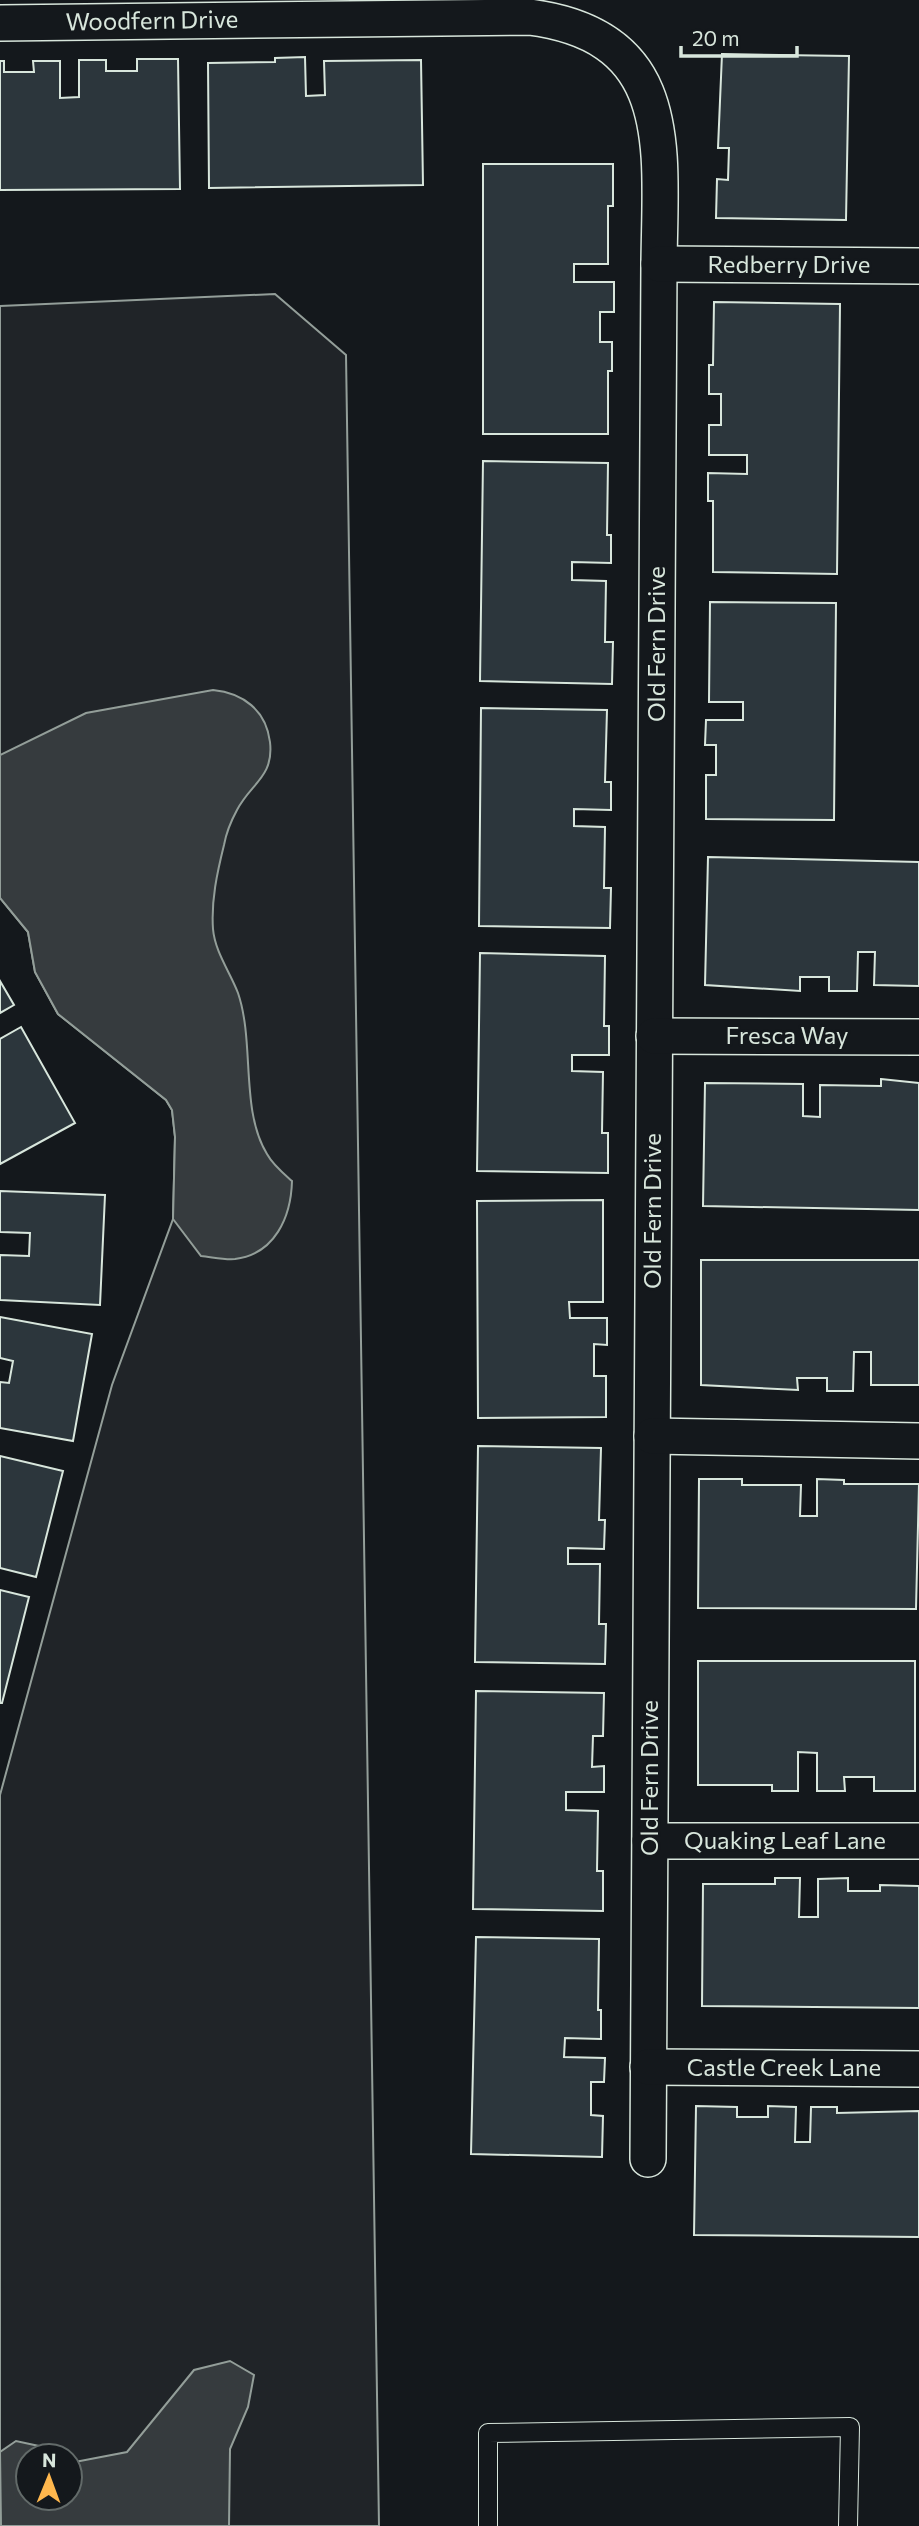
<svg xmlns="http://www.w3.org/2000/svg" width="919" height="2526" font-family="Commissioner,sans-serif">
<rect width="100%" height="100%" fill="#14181c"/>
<path fill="#202428" stroke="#939e99" stroke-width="2" fill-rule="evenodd" d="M275 294 346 355 379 2526H0V1795L112 1385 173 1219 175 1137 172 1110 166 1100 58 1014 35 972 28 932 0 898V306ZM28 2456H70V2498H28Z"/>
<g fill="#363b3e" stroke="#939e99" stroke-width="2">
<path d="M213 690C243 693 266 710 270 742 274 777 251 783 237 810 231 821 226 834 224 845 217 873 211 901 213 929 215 952 230 972 238 993 255 1043 240 1110 267 1154 273 1165 283 1173 292 1181 291 1217 275 1254 235 1259 224 1260 212 1257 201 1256L173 1219 175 1137 172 1110 166 1100 58 1014 35 972 28 932 0 898V755L86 713Z"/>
<path d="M230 2361 254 2375 248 2407 230 2449 229 2526H1L0 2452 16 2441 39 2446 62 2456H28V2498H70V2460L75 2462 127 2452 194 2370Z"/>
</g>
<g fill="#2c363c" stroke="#d8e6dc" stroke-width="2">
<path d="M722 54 849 56 846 220 716 218 717 179 728 180 729 148H718Z"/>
<path d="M305 57 306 96 325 95 324 61 421 60 423 185 209 188 208 63 275 62V58Z"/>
<path d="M137 59H178L180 189 0 190V61H4V72H34L33 61H60V98L79 97V60H106V71H137Z"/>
<path d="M483 164H613V206H608V264H574V282H614V312H600V342H612V371H608V434H483Z"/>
<path d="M714 302 840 304 837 574 713 572V501H708V473L747 474V455H709V425H721V394H709V365H713Z"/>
<path d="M483 461 608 463 607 535H611V563L572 562V580L606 581 605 642H613L612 684 480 681Z"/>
<path d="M710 602 836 603 834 820 706 819V775H716V745H705L706 720H743V702H709Z"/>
<path d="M481 708 607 710 605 782H611V810L574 809V826L605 827 604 888H611L610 928 479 926Z"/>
<path d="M708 857 919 862V986L874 985 875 952H858L857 991H829V977H800V991L705 985Z"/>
<path d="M480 953 605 956 604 1026H609V1055H572V1071L603 1072 602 1133H608V1173L477 1171Z"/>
<path d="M0 981 14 1005 0 1013Z"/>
<path d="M21 1027 75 1123 0 1164V1039Z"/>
<path d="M881 1079 919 1083V1210L703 1206 705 1083 803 1084V1116L820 1117V1085L881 1086Z"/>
<path d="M0 1191 105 1195 100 1305 0 1300V1255L29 1256 30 1233 0 1232Z"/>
<path d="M603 1200V1302H569L570 1318H607V1345L594 1344V1376H606V1417L478 1418 477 1201Z"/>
<path d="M701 1260H919V1385H871V1352H854L853 1391H827V1378H797L798 1390 701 1385Z"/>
<path d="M0 1317 92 1334 73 1441 0 1428V1382L9 1383 13 1361 0 1358Z"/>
<path d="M478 1446 601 1448 599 1520H605L604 1549 568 1548V1564H600L599 1624H606L605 1664 475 1662Z"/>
<path d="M0 1456 63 1471 36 1577 0 1568Z"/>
<path d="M699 1479H742V1485H801L800 1516H817V1479L844 1480V1484H919L916 1609 698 1608Z"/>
<path d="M0 1590 29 1597 2 1703H0Z"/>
<path d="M698 1661H915V1791H874V1777H844L845 1791H817V1753L798 1752V1791H772V1785H698Z"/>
<path d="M476 1691 604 1693 603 1736H593L592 1767 604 1766V1792H566V1810L598 1811 597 1871H603V1911L473 1909Z"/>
<path d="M775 1878H800L799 1917H818V1879L848 1878V1891H880V1885L919 1886V2008L702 2006 703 1884H775Z"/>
<path d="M476 1937 599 1939 598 2010H601V2039L565 2038 564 2057 605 2058 604 2082H591V2115L603 2116 602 2157 471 2154Z"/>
<path d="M696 2106 737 2107V2117H768V2106L796 2107 795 2142H810L811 2107H837V2113L919 2111V2237L694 2235Z"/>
</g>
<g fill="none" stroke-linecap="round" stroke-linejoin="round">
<g stroke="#d8e6dc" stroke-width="20">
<path id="lane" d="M488 2526V2433L850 2427 848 2526"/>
</g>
<g stroke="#d8e6dc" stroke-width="38">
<g id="street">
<path d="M0 23 529 17C678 36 660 149 659 264L648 2159"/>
<path d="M659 264 919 266"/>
<path d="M654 1036 919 1037"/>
<path d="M652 1436 919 1441"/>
<path d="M650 1841H919"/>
<path d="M648 2067 919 2069"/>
</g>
</g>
<use href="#lane" stroke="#14181c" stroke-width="18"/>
<use href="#street" stroke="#14181c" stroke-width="35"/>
</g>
<g text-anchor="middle" stroke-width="5" stroke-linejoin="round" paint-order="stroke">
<g font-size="24" fill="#d8e6dc" stroke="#14181c">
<text transform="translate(152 21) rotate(-1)" y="8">Woodfern Drive</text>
<text x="789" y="273">Redberry Drive</text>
<text transform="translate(657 644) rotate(-90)" y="8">Old Fern Drive</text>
<text x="787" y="1044">Fresca Way</text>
<text transform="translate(653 1211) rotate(-90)" y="8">Old Fern Drive</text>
<text transform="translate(650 1778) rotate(-90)" y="8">Old Fern Drive</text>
<text x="785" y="1849">Quaking Leaf Lane</text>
<text x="784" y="2076">Castle Creek Lane</text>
</g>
</g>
<g transform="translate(49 2477) rotate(1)"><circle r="33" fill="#14181c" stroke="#626a69" stroke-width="2"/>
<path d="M0-5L12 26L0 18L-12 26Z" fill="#ffb74d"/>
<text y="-10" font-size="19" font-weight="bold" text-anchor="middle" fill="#d8e6dc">N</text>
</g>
<path d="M681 46v10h116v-10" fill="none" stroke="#d8e6dc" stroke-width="3.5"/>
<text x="692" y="46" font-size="21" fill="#d8e6dc" stroke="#14181c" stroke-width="5" paint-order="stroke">20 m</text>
</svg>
